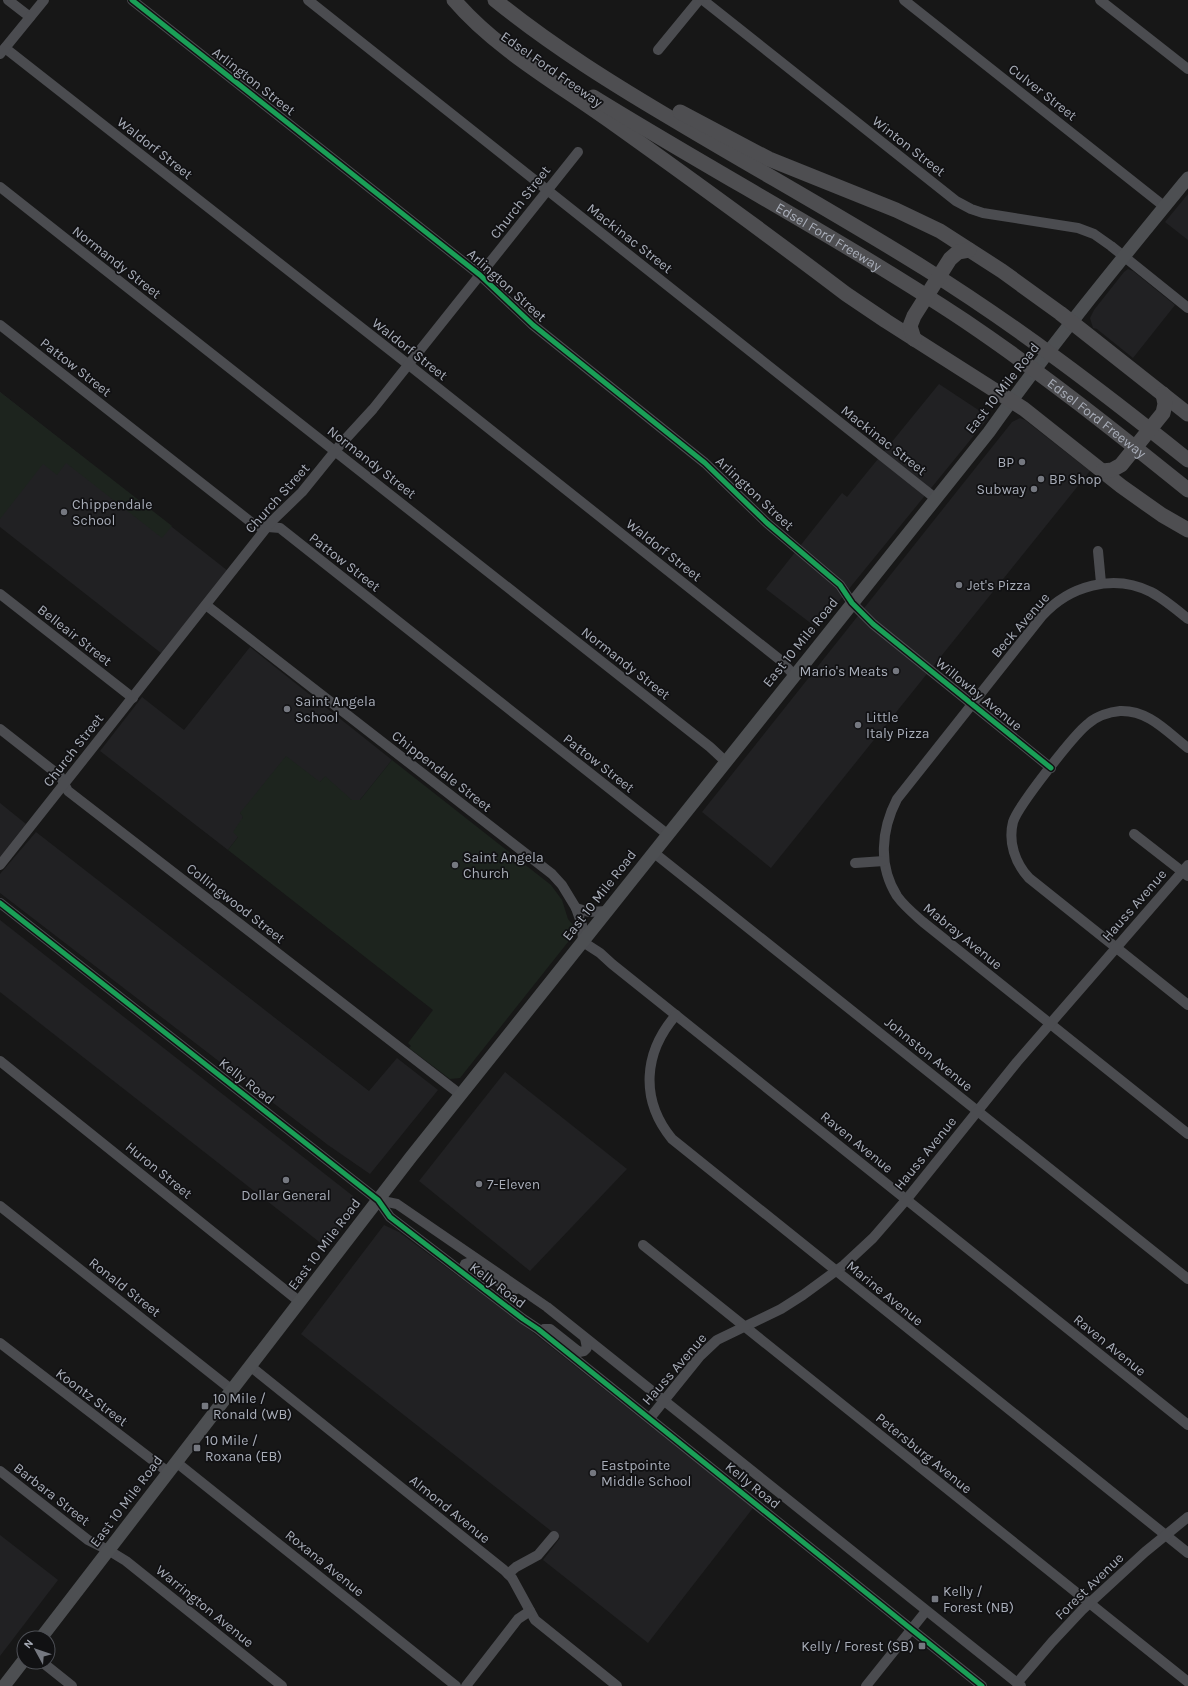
<svg xmlns="http://www.w3.org/2000/svg" width="1188" height="1686" font-family="Karla,sans-serif">
<rect width="100%" height="100%" fill="#171717"/>
<g fill="#212123">
<path d="M1188 194V240L1165 222Z"/>
<path d="M1128 269 1133 271 1175 305 1133 358 1097 329 1093 328 1090 318 1094 310 1124 272Z"/>
<path d="M939 384 989 417 817 628 766 589 842 493 847 497Z"/>
<path d="M0 392 228 571 161 653 0 527Z"/>
<path d="M1020 418 1025 420 1090 471 771 868 702 812 1012 422Z"/>
<path d="M250 647 392 760 360 800H351L325 777 320 782 240 813 243 816 238 837 228 850 100 751 142 697 184 730Z"/>
<path d="M0 803 26 824 0 857Z"/>
<path d="M36 832 369 1091 397 1058 438 1090 370 1174 328 1145 0 893V874Z"/>
<path d="M0 920 353 1196 359 1206 327 1248 0 992Z"/>
<path d="M505 1072 627 1169 530 1271 419 1181Z"/>
<path d="M384 1225 399 1232 521 1323 753 1508 648 1643 543 1560 560 1538 301 1334Z"/>
<path d="M0 1535 58 1580 0 1656Z"/>
</g>
<g fill="#1d241e">
<path d="M0 392 172 526 162 538 66 463 57 475 43 464 0 519Z"/>
<path d="M286 756 320 782 325 776 352 800H360L392 760 551 885 562 900 568 919 575 927 572 937 460 1078 450 1079 409 1048 411 1046 408 1043 433 1010 228 850 238 837 233 832 243 817 240 813Z"/>
</g>
<g fill="none" stroke-linecap="round" stroke-linejoin="round">
<g stroke="#4b4c50" stroke-width="10">
<path d="M8 0 30 17"/>
<path d="M132 0 480 275 533 325 705 463 767 523 840 585 852 603 873 624 1051 768"/>
<path d="M308 0 935 498"/>
<path d="M703 0 956 201 971 209 983 213 1078 228 1094 234 1111 246 1188 308"/>
<path d="M904 0 1165 207"/>
<path d="M1100 0 1188 69"/>
<path d="M5 48 409 365 779 659 794 675"/>
<path d="M658 50 699 0"/>
<path d="M0 54 44 0"/>
<path d="M0 187 710 747 725 761"/>
<path d="M0 325 256 526 280 528 667 834"/>
<path d="M1098 551 1101 583"/>
<path d="M0 594 133 698"/>
<path d="M206 605 552 874 562 885 576 908"/>
<path d="M1188 619C1176 609 1164 599 1151 592 1113 573 1069 586 1042 616L897 799C881 830 878 866 897 896 904 906 914 914 923 922L1188 1134"/>
<path d="M0 729 60 776 68 791 461 1095"/>
<path d="M1188 748C1167 732 1149 710 1120 711 1110 712 1097 716 1089 723 1075 733 1018 806 1013 822 1008 842 1015 863 1029 878L1188 1005"/>
<path d="M1134 834 1188 876"/>
<path d="M653 852 1188 1279"/>
<path d="M855 863 884 861"/>
<path d="M0 865 271 522 302 492 340 445 373 409 578 152"/>
<path d="M0 903 378 1200 390 1217 523 1319 538 1329 982 1686"/>
<path d="M607 911 589 912 576 908 582 925 583 942 600 953 612 964 1188 1425"/>
<path d="M676 1015C643 1053 640 1100 672 1139L1188 1553"/>
<path d="M0 1061 300 1302"/>
<path d="M378 1200 397 1204 547 1307 1021 1686"/>
<path d="M0 1206 232 1390"/>
<path d="M643 1245 1188 1682"/>
<path d="M462 1272 465 1264 471 1262 503 1285 516 1289"/>
<path d="M544 1329H550L579 1352 584 1351 587 1348 585 1338"/>
<path d="M0 1343 168 1472"/>
<path d="M250 1366 504 1570 512 1578 535 1620 617 1686"/>
<path d="M650 1418 700 1356 717 1340 781 1309 803 1295 844 1265 873 1238 906 1200 1017 1062 1188 865"/>
<path d="M176 1462 456 1686"/>
<path d="M0 1471 88 1540 108 1550 126 1561 282 1686"/>
<path d="M508 1574 516 1567 538 1555 554 1536"/>
<path d="M42 1662 72 1686"/>
<path d="M1017 1683 1052 1642 1082 1610 1145 1552 1188 1517"/>
<path d="M466 1686 518 1619 530 1611"/>
<path d="M866 1686 926 1611"/>
</g>
<g stroke="#4d4f52" stroke-width="13">
<path d="M41 1638 411 1157 989 432C1051 345 1120 261 1188 178"/>
<path d="M4 1686 24 1660"/>
</g>
<g stroke="#4e4e51" stroke-width="15">
<path d="M454 0C495 48 555 82 607 119 687 176 767 234 846 294L886 321 1024 409 1121 486 1162 515 1188 530"/>
<path d="M495 0C553 47 616 86 679 123 761 172 844 218 924 268 1017 326 1103 392 1188 460"/>
<path id="s1" d="M593 97C716 173 844 241 965 321 1042 373 1115 431 1188 490"/>
<path d="M680 112 769 159 896 210 940 231 1002 271 1060 313 1188 414"/>
<path d="M914 339 910 326 914 316 950 259 958 252 969 250"/>
<path d="M1103 471 1112 470 1121 465 1163 413 1165 404 1163 394"/>
</g>
<g stroke="#111113" stroke-width="8">
<g id="cycleway">
<path d="M132 0 480 275 533 325 705 463 767 523 840 585 852 603 873 624 1051 768"/>
<path d="M0 903 378 1200 390 1217 523 1319 538 1329 982 1686"/>
</g>
</g>
<use href="#cycleway" stroke="#1a9f57" stroke-width="5"/>
</g>
<g fill="#757880" stroke="#111113" stroke-width="1.5">
<circle cx="1022" cy="462" r="4"/>
<circle cx="1041" cy="479" r="4"/>
<circle cx="1034" cy="489" r="4"/>
<circle cx="64" cy="512" r="4"/>
<circle cx="959" cy="585" r="4"/>
<circle cx="896" cy="671" r="4"/>
<circle cx="287" cy="709" r="4"/>
<circle cx="858" cy="725" r="4"/>
<circle cx="455" cy="865" r="4"/>
<circle cx="286" cy="1180" r="4"/>
<circle cx="479" cy="1184" r="4"/>
<rect x="201" y="1402" width="8" height="8" rx="2"/>
<rect x="193" y="1444" width="8" height="8" rx="2"/>
<circle cx="593" cy="1473" r="4"/>
<rect x="931" y="1595" width="8" height="8" rx="2"/>
<rect x="918" y="1642" width="8" height="8" rx="2"/>
</g>
<g text-anchor="middle" stroke-width="3.5" stroke-linejoin="round" paint-order="stroke">
<g font-size="14" fill="#a8adb8" stroke="#111113">
<text transform="translate(552 69) rotate(35)" y="5">Edsel Ford Freeway</text>
<text transform="translate(254 81) rotate(38)" y="5">Arlington Street</text>
<text transform="translate(1043 92) rotate(38)" y="5">Culver Street</text>
<text transform="translate(909 146) rotate(38)" y="5">Winton Street</text>
<text transform="translate(155 148) rotate(38)" y="5">Waldorf Street</text>
<text transform="translate(520 202) rotate(-52)" y="5">Church Street</text>
<text transform="translate(630 238) rotate(38)" y="5">Mackinac Street</text>
<text dy="5" stroke="none"><textPath href="#s1" startOffset="274">Edsel Ford Freeway</textPath></text>
<text transform="translate(117 262) rotate(38)" y="5">Normandy Street</text>
<text transform="translate(507 285) rotate(42)" y="5">Arlington Street</text>
<text transform="translate(410 349) rotate(38)" y="5">Waldorf Street</text>
<text transform="translate(76 367) rotate(38)" y="5">Pattow Street</text>
<text transform="translate(1002 388) rotate(-52)" y="5">East 10 Mile Road</text>
<text dy="5" stroke="none"><textPath href="#s1" startOffset="598">Edsel Ford Freeway</textPath></text>
<text transform="translate(884 440) rotate(38)" y="5">Mackinac Street</text>
<text transform="translate(372 462) rotate(38)" y="5">Normandy Street</text>
<text transform="translate(755 493) rotate(43)" y="5">Arlington Street</text>
<text transform="translate(277 498) rotate(-48)" y="5">Church Street</text>
<text transform="translate(664 550) rotate(38)" y="5">Waldorf Street</text>
<text transform="translate(345 562) rotate(38)" y="5">Pattow Street</text>
<text transform="translate(1020 625) rotate(-49)" y="5">Beck Avenue</text>
<text transform="translate(75 635) rotate(38)" y="5">Belleair Street</text>
<text transform="translate(800 642) rotate(-51)" y="5">East 10 Mile Road</text>
<text transform="translate(626 663) rotate(38)" y="5">Normandy Street</text>
<text transform="translate(979 694) rotate(39)" y="5">Willowby Avenue</text>
<text transform="translate(73 750) rotate(-52)" y="5">Church Street</text>
<text transform="translate(599 763) rotate(38)" y="5">Pattow Street</text>
<text transform="translate(442 771) rotate(38)" y="5">Chippendale Street</text>
<text transform="translate(599 895) rotate(-52)" y="5">East 10 Mile Road</text>
<text transform="translate(236 903) rotate(38)" y="5">Collingwood Street</text>
<text transform="translate(1134 905) rotate(-49)" y="5">Hauss Avenue</text>
<text transform="translate(963 936) rotate(39)" y="5">Mabray Avenue</text>
<text transform="translate(929 1054) rotate(39)" y="5">Johnston Avenue</text>
<text transform="translate(247 1081) rotate(38)" y="5">Kelly Road</text>
<text transform="translate(857 1142) rotate(39)" y="5">Raven Avenue</text>
<text transform="translate(925 1153) rotate(-51)" y="5">Hauss Avenue</text>
<text transform="translate(159 1170) rotate(39)" y="5">Huron Street</text>
<text transform="translate(324 1244) rotate(-53)" y="5">East 10 Mile Road</text>
<text transform="translate(498 1285) rotate(37)" y="5">Kelly Road</text>
<text transform="translate(125 1287) rotate(38)" y="5">Ronald Street</text>
<text transform="translate(885 1293) rotate(39)" y="5">Marine Avenue</text>
<text transform="translate(1110 1345) rotate(39)" y="5">Raven Avenue</text>
<text transform="translate(674 1369) rotate(-49)" y="5">Hauss Avenue</text>
<text transform="translate(92 1397) rotate(37)" y="5">Koontz Street</text>
<text transform="translate(924 1453) rotate(39)" y="5">Petersburg Avenue</text>
<text transform="translate(753 1485) rotate(39)" y="5">Kelly Road</text>
<text transform="translate(52 1494) rotate(38)" y="5">Barbara Street</text>
<text transform="translate(126 1501) rotate(-53)" y="5">East 10 Mile Road</text>
<text transform="translate(450 1509) rotate(39)" y="5">Almond Avenue</text>
<text transform="translate(325 1563) rotate(39)" y="5">Roxana Avenue</text>
<text transform="translate(1089 1586) rotate(-44)" y="5">Forest Avenue</text>
<text transform="translate(205 1606) rotate(39)" y="5">Warrington Avenue</text>
</g>
<g font-size="14" fill="#a8adb8" stroke="#111113" text-anchor="start">
<text x="1014" y="467" text-anchor="end">BP</text>
<text x="1049" y="484">BP Shop</text>
<text x="1026" y="494" text-anchor="end">Subway</text>
<text x="72" y="509">Chippendale<tspan x="72" dy="16">School</tspan></text>
<text x="967" y="590">Jet's Pizza</text>
<text x="888" y="676" text-anchor="end">Mario's Meats</text>
<text x="295" y="706">Saint Angela<tspan x="295" dy="16">School</tspan></text>
<text x="866" y="722">Little<tspan x="866" dy="16">Italy Pizza</tspan></text>
<text x="463" y="862">Saint Angela<tspan x="463" dy="16">Church</tspan></text>
<text x="487" y="1189">7-Eleven</text>
<text x="286" y="1200" text-anchor="middle">Dollar General</text>
<text x="213" y="1403">10 Mile /<tspan x="213" dy="16">Ronald (WB)</tspan></text>
<text x="205" y="1445">10 Mile /<tspan x="205" dy="16">Roxana (EB)</tspan></text>
<text x="601" y="1470">Eastpointe<tspan x="601" dy="16">Middle School</tspan></text>
<text x="943" y="1596">Kelly /<tspan x="943" dy="16">Forest (NB)</tspan></text>
<text x="914" y="1651" text-anchor="end">Kelly / Forest (SB)</text>
</g>
</g>
<g transform="translate(36 1650) rotate(310)"><circle r="19" fill="#111113" stroke="#4d4f55"/>
<path d="M0-3L7 15L0 10L-7 15Z" fill="#757880"/>
<text y="-6" font-size="11" font-weight="bold" text-anchor="middle" fill="#a8adb8">N</text>
</g>
</svg>
